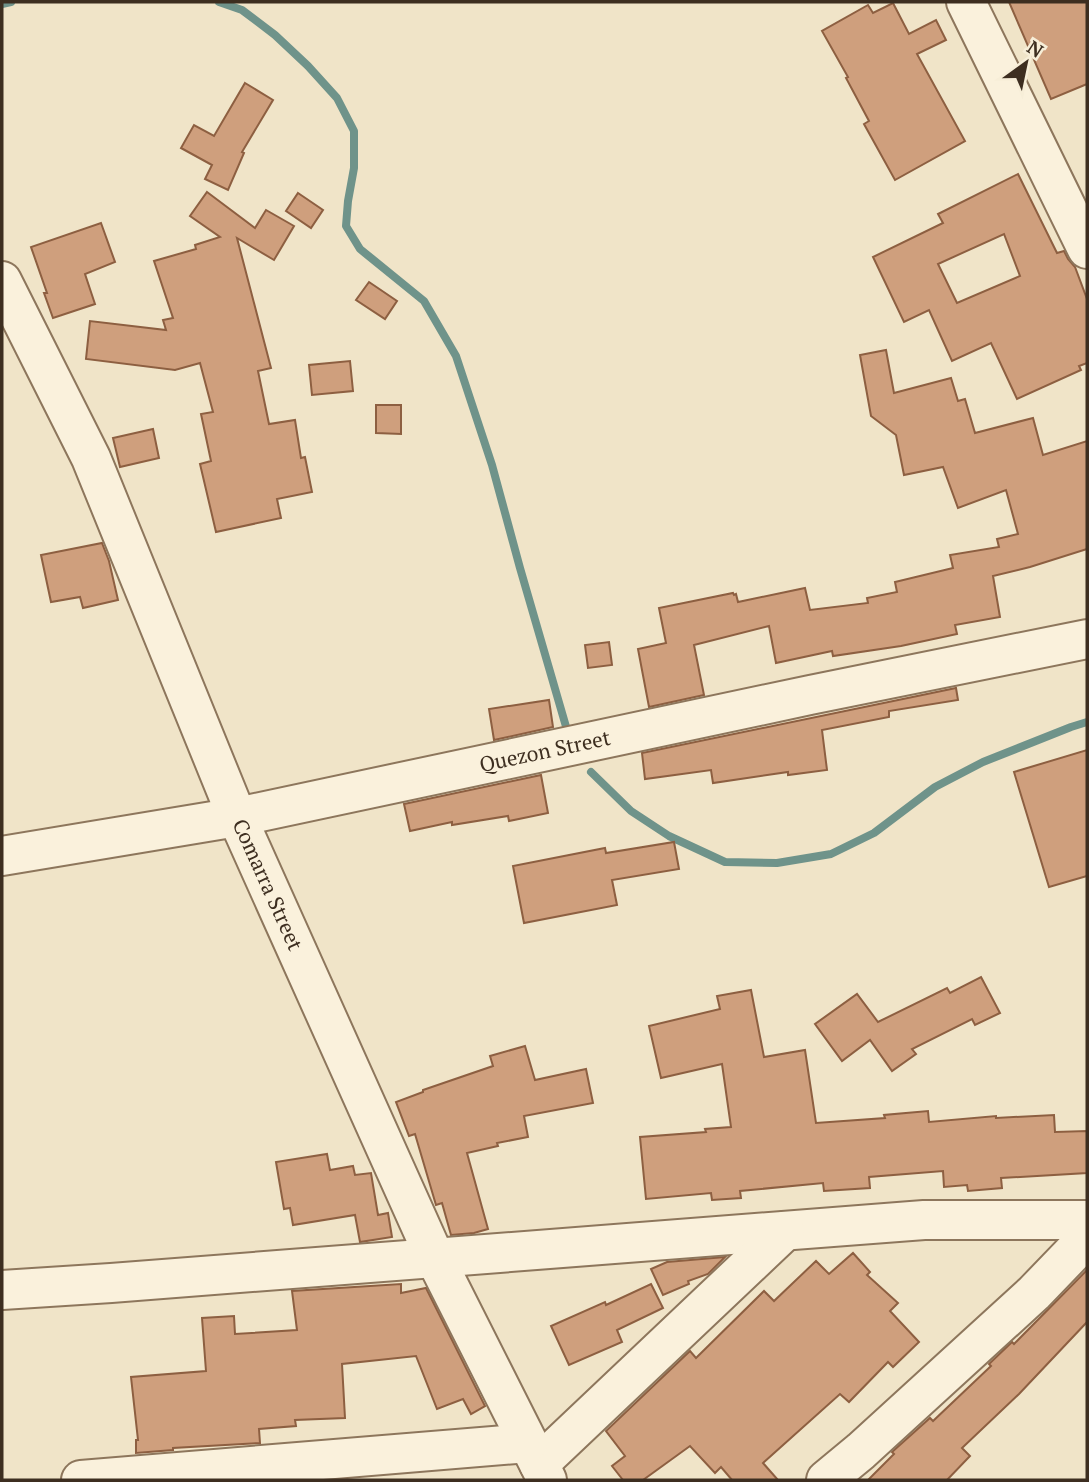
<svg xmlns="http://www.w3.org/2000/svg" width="1089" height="1482" font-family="'PT Serif',serif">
<rect width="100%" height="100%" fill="#f0e4c8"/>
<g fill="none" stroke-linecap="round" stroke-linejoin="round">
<g stroke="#6f938a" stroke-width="8">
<path d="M219 2 242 10 275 35 308 66 337 98 354 131V168L348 201 346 226 360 249 424 301 456 356 492 465 520 568 567 730"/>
<path d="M2 4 11 2"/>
<path d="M591 772 631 811 669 836 725 862 777 863 831 854 874 833 935 787 983 762 1071 727 1087 722"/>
</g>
</g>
<g fill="#cf9f7d" stroke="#8d5f41" stroke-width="2" fill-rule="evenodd">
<path d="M1009 2H1087V84L1051 99Z"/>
<path d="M893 3 909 34 936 20 946 40 917 54 965 141 895 180 864 124 869 121 846 78 848 77 822 31 868 5 873 13Z"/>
<path d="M245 83 273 100 242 152 244 153 228 190 205 179 212 165 181 148 194 125 214 136Z"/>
<path d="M1018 174 1057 253 1064 251 1068 259 1075 267 1087 299V363L1079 366 1081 370 1017 399 991 343 952 361 929 310 904 322 873 257 943 223 938 214ZM1004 234 1020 276 957 303 938 264Z"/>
<path d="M207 192 255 228 266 210 294 226 274 260 237 238 271 368 258 371 269 424 295 420 301 458 305 457 312 492 277 499 281 518 216 532 200 464 211 461 201 414 213 412 200 363 175 370 86 359 90 321 166 330 163 320 173 318 154 261 196 249 195 245 220 237 190 216Z"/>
<path d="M298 193 323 210 311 228 286 211Z"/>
<path d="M101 223 115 262 85 274 95 304 53 318 44 293H47L31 247Z"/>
<path d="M369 282 397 301 385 319 356 300Z"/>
<path d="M886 350 894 393 951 378 958 401 965 399 975 433 1033 418 1043 455 1087 441V549L1030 567 993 576 1000 617 955 625 957 634 901 646 833 656 832 651 776 663 769 626 694 645 704 695 649 707 638 649 666 643 659 608 733 593 734 595 736 594 738 602 805 588 810 610 868 603 867 598 897 592 895 582 953 568 950 555 999 547 997 539 1018 534 1006 490 958 508 943 467 904 475 896 435 871 416 860 355Z"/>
<path d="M350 361 353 391 312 395 309 365Z"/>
<path d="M376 405H401V434L376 433Z"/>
<path d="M153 429 159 458 120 467 113 438Z"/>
<path d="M102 543 109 561 118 600 83 608 80 597 51 602 41 555Z"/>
<path d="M609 642 612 665 588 668 585 645Z"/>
<path d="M956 688 958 700 889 711V717L822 730 827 770 788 775V772L713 783 711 770 645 779 642 753Z"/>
<path d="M549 700 553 727 494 740 489 709Z"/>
<path d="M1087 750V876L1049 887 1014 772Z"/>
<path d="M541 775 548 813 509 821 508 816 452 825V822L410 831 404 804Z"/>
<path d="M674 842 679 869 612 880 617 905 524 923 513 866 605 848 606 853Z"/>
<path d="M981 977 1000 1013 975 1025 972 1019 912 1049 916 1054 892 1071 870 1040 842 1061 815 1024 857 994 878 1022 947 988 950 993Z"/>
<path d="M751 990 764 1057 805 1050 816 1123 885 1118 884 1115 928 1111 929 1122 996 1116V1118L1054 1115 1055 1132 1087 1131V1173L1001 1178 1002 1188 968 1191 967 1185 944 1187 943 1171 869 1177 870 1188 824 1191 823 1183 740 1191 741 1198 712 1200 711 1193 646 1199 640 1137 706 1132 705 1129 731 1127 722 1064 661 1078 649 1026 720 1009 717 996Z"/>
<path d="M525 1046 535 1080 586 1069 593 1103 524 1116 528 1137 497 1143 498 1146 467 1153 488 1229 474 1233 451 1235 442 1203 436 1205 415 1134 409 1136 396 1102 423 1092V1090L493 1066 490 1056Z"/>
<path d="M327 1154 330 1170 353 1166 355 1175 371 1173 378 1215 388 1213 392 1237 360 1242 355 1215 293 1225 290 1208 284 1209 276 1162Z"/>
<path d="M853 1253 870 1272 867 1275 898 1303 890 1311 919 1342 893 1367 888 1362 849 1402 840 1394 763 1463 778 1480H732L721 1467 715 1473 690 1446 643 1480H623L612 1466 625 1456 606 1431 690 1351 696 1358 764 1291 774 1301 816 1261 829 1274Z"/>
<path d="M725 1257 708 1274 688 1281 689 1284 663 1295 651 1269 667 1262Z"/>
<path d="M1087 1270V1322L1019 1394 962 1448 970 1456 947 1480H868L894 1454 892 1452 930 1418 933 1421 991 1366 989 1364 1012 1342 1014 1344Z"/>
<path d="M401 1284V1293L426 1288 485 1406 471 1414 463 1399 437 1409 416 1356 342 1364 345 1418 295 1420 296 1426 259 1429 260 1443 173 1448V1450L136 1453V1440H138L131 1377 206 1371 202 1318 234 1316 235 1334 297 1330 292 1291Z"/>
<path d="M651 1284 663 1308 617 1330 622 1342 569 1365 551 1326 605 1302 606 1305Z"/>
</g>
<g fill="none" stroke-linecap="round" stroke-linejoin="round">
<g stroke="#8d765c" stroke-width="42">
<g id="minor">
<path d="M966 2 1087 249"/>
<path id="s1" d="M2 281 91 458 237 817 435 1258 547 1480"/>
<path id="s2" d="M2 856 237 817 810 695 1087 639"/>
<path d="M2 1290 111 1283 924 1220H1087"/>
<path d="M539 1464 785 1231"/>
<path d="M81 1480 528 1443"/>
<path d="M826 1480 861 1451 1034 1293 1087 1238"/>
</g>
</g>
<use href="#minor" stroke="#faf1dc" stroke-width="38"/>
</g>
<g text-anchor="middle" stroke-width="5" stroke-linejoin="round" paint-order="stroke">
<g font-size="21" fill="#3d2e20" stroke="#f7eed8">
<text dy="7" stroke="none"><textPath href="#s2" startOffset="553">Quezon Street</textPath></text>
<text dy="7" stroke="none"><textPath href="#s1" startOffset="660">Comarra Street</textPath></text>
</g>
</g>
<rect width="1089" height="1482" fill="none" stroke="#3d2e20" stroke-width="7"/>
<g transform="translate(1026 63) rotate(33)" stroke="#f7eed8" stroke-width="5" paint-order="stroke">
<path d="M0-5L12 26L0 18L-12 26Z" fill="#3d2e20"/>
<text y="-10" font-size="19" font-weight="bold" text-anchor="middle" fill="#3d2e20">N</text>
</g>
</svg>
